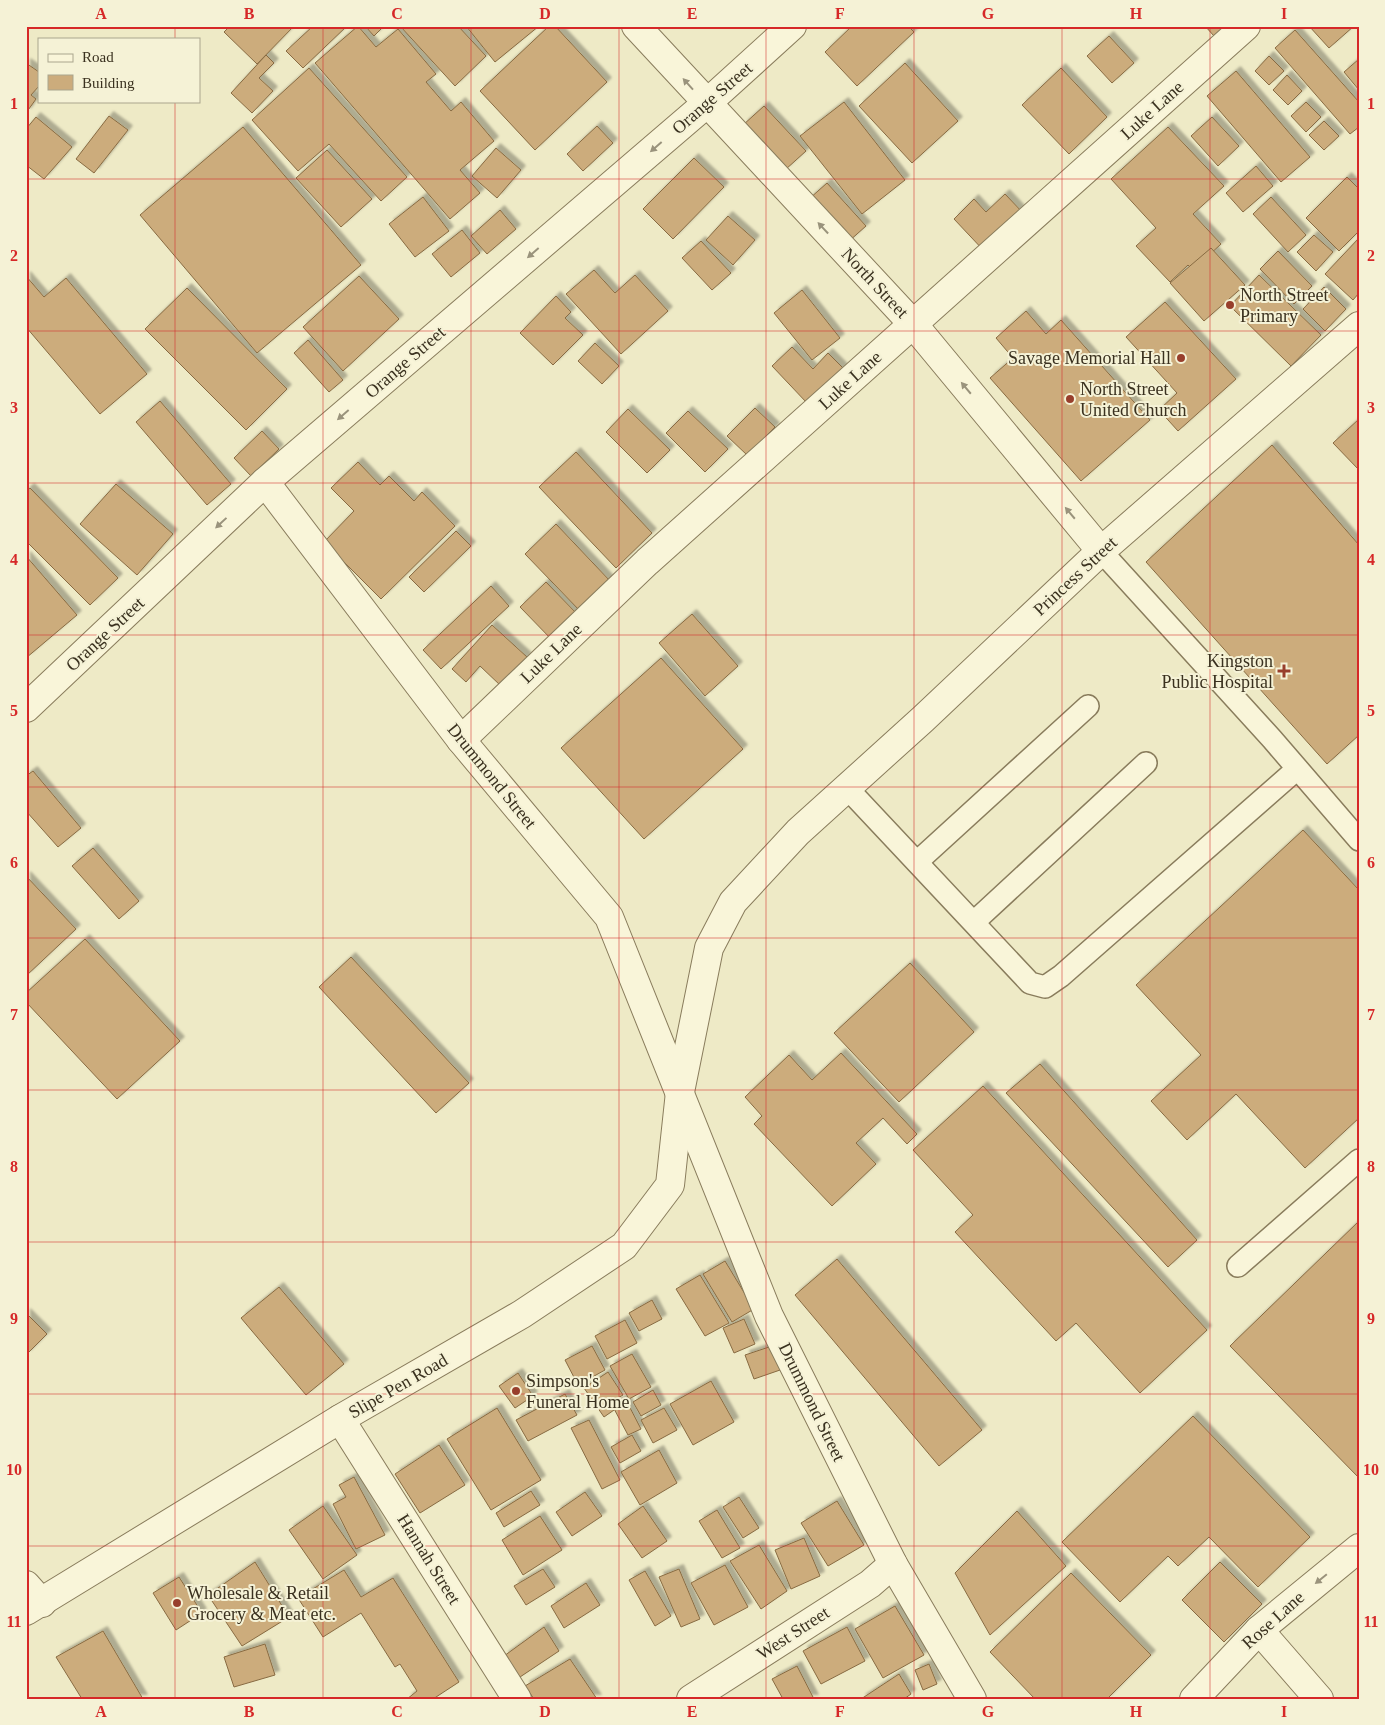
<svg xmlns="http://www.w3.org/2000/svg" width="1385" height="1725" font-family="Georgia,serif">
<defs>
<filter id="shadow"><feDropShadow dx="4.5" dy="-4.5" stdDeviation="1" flood-color="#0004"/></filter>
</defs>
<rect width="100%" height="100%" fill="#eeeac6"/>
<g fill="#ccac7c" stroke="#886b42" filter="url(#shadow)">
<path d="M230 26H294L257 64 224 32Z"/>
<path d="M313 26H347L303 68 286 51Z"/>
<path d="M358 26 376 47 398 29 436 74 426 82 451 111 461 102 494 141 460 170 480 193 450 219 315 63Z"/>
<path d="M365 26H384L374 36Z"/>
<path d="M400 26H458L486 56 455 86Z"/>
<path d="M466 26H539L495 62Z"/>
<path d="M549 26H555L607 82 535 150 480 91Z"/>
<path d="M852 26H908L914 32 857 86 825 52Z"/>
<path d="M1205 26H1225L1214 36Z"/>
<path d="M1309 26H1354L1329 48Z"/>
<path d="M1295 30 1359 102V127L1350 134 1275 48Z"/>
<path d="M1109 36 1134 63 1112 83 1087 56Z"/>
<path d="M266 55 274 63 259 78 273 91 252 113 231 93Z"/>
<path d="M1269 56 1284 71 1269 85 1255 71Z"/>
<path d="M1359 59V90L1344 72Z"/>
<path d="M26 63 39 72V86L31 95 36 99 26 113Z"/>
<path d="M905 63 958 121 912 163 859 106Z"/>
<path d="M309 68 407 177 381 201 329 144 298 171 252 120Z"/>
<path d="M1061 68 1107 117 1069 154 1022 105Z"/>
<path d="M1236 71 1310 157 1281 182 1207 96Z"/>
<path d="M1287 75 1302 91 1288 105 1273 90Z"/>
<path d="M844 102 905 180 862 214 800 136Z"/>
<path d="M1306 102 1321 117 1306 132 1291 116Z"/>
<path d="M764 106 806 151 785 170 743 125Z"/>
<path d="M109 116 128 130 94 173 76 159Z"/>
<path d="M36 117 72 147 44 179 26 165V129Z"/>
<path d="M1212 117 1239 146 1218 166 1191 136Z"/>
<path d="M1324 121 1339 136 1324 150 1309 135Z"/>
<path d="M597 126 613 143 583 171 567 154Z"/>
<path d="M243 127 361 265 257 353 140 215Z"/>
<path d="M1168 127 1224 186 1193 214 1221 244 1193 270 1188 265 1170 282 1136 246 1156 228 1111 179Z"/>
<path d="M496 148 521 170 497 198 472 176Z"/>
<path d="M327 150 372 199 341 227 296 178Z"/>
<path d="M694 158 724 187 673 239 643 209Z"/>
<path d="M1256 166 1273 186 1243 212 1226 193Z"/>
<path d="M1347 177 1359 189V231L1339 251 1306 218Z"/>
<path d="M827 183 866 226 848 242 809 199Z"/>
<path d="M1005 194 1025 215 986 253 954 219 974 199 986 212Z"/>
<path d="M423 197 449 231 415 257 389 224Z"/>
<path d="M1271 197 1306 235 1288 252 1253 214Z"/>
<path d="M500 210 516 229 487 254 471 236Z"/>
<path d="M728 216 755 240 733 265 706 240Z"/>
<path d="M462 230 480 253 451 277 432 254Z"/>
<path d="M1314 235 1333 252 1316 271 1297 252Z"/>
<path d="M1359 238V293L1353 300 1325 274Z"/>
<path d="M701 241 731 273 712 290 682 258Z"/>
<path d="M1211 248 1245 285 1204 321 1170 283Z"/>
<path d="M1278 251 1312 286 1294 304 1260 269Z"/>
<path d="M594 270 615 293 635 275 668 311 621 354 566 294Z"/>
<path d="M1259 275 1321 335 1291 366 1230 306Z"/>
<path d="M26 276 44 297 66 278 147 374 100 414 26 327Z"/>
<path d="M359 276 399 319 343 371 303 327Z"/>
<path d="M1324 287 1346 309 1325 331 1303 309Z"/>
<path d="M187 288 287 389 246 430 145 329Z"/>
<path d="M802 290 840 338 812 360 774 313Z"/>
<path d="M556 296 571 312 565 318 583 335 553 365 520 333Z"/>
<path d="M1165 302 1236 379 1178 431 1159 410 1177 393 1126 337Z"/>
<path d="M1026 311 1046 334 1061 320 1150 420 1081 481 990 378 1013 358 996 338Z"/>
<path d="M308 340 343 380 329 392 294 353Z"/>
<path d="M595 343 619 366 602 384 578 361Z"/>
<path d="M792 347 813 369 828 353 843 368 807 403 772 366Z"/>
<path d="M160 401 231 484 207 505 136 422Z"/>
<path d="M755 408 775 427 747 455 727 436Z"/>
<path d="M628 409 670 450 647 473 606 432Z"/>
<path d="M688 411 728 449 705 472 666 433Z"/>
<path d="M1359 419V470L1333 443Z"/>
<path d="M262 431 279 449 251 476 234 458Z"/>
<path d="M1272 445 1359 545V735L1327 764 1146 562Z"/>
<path d="M576 452 652 533 616 568 539 487Z"/>
<path d="M358 462 380 485 389 476 414 501 422 492 455 526 381 599 324 542 354 511 331 488Z"/>
<path d="M116 484 173 534 137 575 80 524Z"/>
<path d="M30 488 118 578 90 605 26 541V491Z"/>
<path d="M556 524 611 582 580 611 525 554Z"/>
<path d="M456 531 471 546 424 592 409 577Z"/>
<path d="M26 556 77 615 26 658Z"/>
<path d="M546 582 580 617 554 642 520 607Z"/>
<path d="M491 586 509 606 441 669 423 650Z"/>
<path d="M692 614 738 666 705 696 659 643Z"/>
<path d="M492 625 527 657 501 686 480 666 466 682 452 669Z"/>
<path d="M661 658 743 749 644 839 561 748Z"/>
<path d="M33 771 81 828 58 847 26 811V776Z"/>
<path d="M1303 830 1359 890V1118L1305 1168 1236 1094 1187 1140 1151 1101 1201 1055 1136 985Z"/>
<path d="M93 848 139 901 119 919 72 866Z"/>
<path d="M26 876 76 929 26 976Z"/>
<path d="M85 939 180 1041 117 1099 26 1002V993Z"/>
<path d="M351 957 469 1083 436 1113 319 987Z"/>
<path d="M910 963 974 1032 899 1102 834 1033Z"/>
<path d="M841 1053 917 1134 907 1144 883 1118 856 1143 876 1164 832 1206 754 1124 762 1116 745 1097 789 1055 812 1080Z"/>
<path d="M1040 1064 1197 1240 1168 1267 1006 1093Z"/>
<path d="M983 1086 1207 1330 1140 1393 1076 1323 1056 1341 955 1232 973 1215 913 1150Z"/>
<path d="M1359 1221V1478L1230 1346Z"/>
<path d="M837 1259 982 1430 939 1466 795 1295Z"/>
<path d="M725 1261 754 1309 732 1322 703 1274Z"/>
<path d="M700 1275 729 1323 705 1336 676 1289Z"/>
<path d="M279 1287 344 1364 306 1395 241 1318Z"/>
<path d="M652 1300 662 1319 639 1331 629 1313Z"/>
<path d="M26 1313 47 1334 26 1355Z"/>
<path d="M744 1319 755 1344 734 1353 723 1328Z"/>
<path d="M625 1320 637 1343 607 1359 595 1336Z"/>
<path d="M775 1345 783 1369 754 1379 745 1355Z"/>
<path d="M592 1346 605 1370 578 1385 565 1360Z"/>
<path d="M632 1354 651 1387 629 1399 610 1366Z"/>
<path d="M608 1372 623 1395 609 1403 614 1410 604 1417 584 1388Z"/>
<path d="M518 1373 533 1396 515 1408 499 1386Z"/>
<path d="M711 1381 734 1422 693 1445 670 1404Z"/>
<path d="M653 1390 661 1405 641 1416 633 1402Z"/>
<path d="M565 1394 577 1415 528 1441 516 1420Z"/>
<path d="M625 1398 641 1429 628 1435 612 1405Z"/>
<path d="M497 1408 541 1480 491 1510 447 1439Z"/>
<path d="M664 1408 677 1430 653 1443 641 1420Z"/>
<path d="M1193 1416 1310 1537 1258 1587 1209 1537 1178 1566 1168 1556 1120 1602 1062 1542Z"/>
<path d="M589 1420 620 1480 602 1489 571 1428Z"/>
<path d="M632 1435 641 1451 620 1463 611 1447Z"/>
<path d="M439 1445 465 1485 420 1513 395 1474Z"/>
<path d="M659 1450 677 1483 640 1505 621 1472Z"/>
<path d="M354 1477 385 1535 356 1549 333 1504 346 1497 339 1485Z"/>
<path d="M531 1491 540 1505 504 1527 496 1513Z"/>
<path d="M585 1492 602 1516 572 1536 556 1512Z"/>
<path d="M739 1497 759 1528 743 1538 723 1507Z"/>
<path d="M837 1501 864 1545 828 1566 801 1523Z"/>
<path d="M323 1506 357 1555 323 1579 289 1530Z"/>
<path d="M643 1506 667 1541 642 1558 618 1524Z"/>
<path d="M717 1510 740 1548 722 1558 699 1521Z"/>
<path d="M1017 1511 1066 1566 990 1635 955 1573Z"/>
<path d="M540 1516 562 1550 523 1575 502 1540Z"/>
<path d="M804 1538 820 1576 791 1589 775 1550Z"/>
<path d="M759 1545 787 1591 761 1609 730 1561Z"/>
<path d="M255 1562 289 1617 242 1646 208 1595Z"/>
<path d="M1220 1562 1262 1604 1224 1642 1182 1600Z"/>
<path d="M725 1565 748 1607 714 1625 691 1583Z"/>
<path d="M543 1569 555 1587 526 1605 514 1586Z"/>
<path d="M679 1569 700 1619 681 1627 659 1577Z"/>
<path d="M344 1570 361 1597 393 1578 459 1682 433 1699H407L417 1691 400 1664 395 1667 361 1613 323 1637 298 1598Z"/>
<path d="M645 1571 671 1616 655 1626 629 1580Z"/>
<path d="M1071 1573 1151 1655 1107 1699H1035L990 1652Z"/>
<path d="M179 1577 202 1613 176 1630 153 1593Z"/>
<path d="M586 1583 600 1605 564 1628 551 1606Z"/>
<path d="M895 1606 924 1655 883 1678 855 1629Z"/>
<path d="M544 1627 559 1651 517 1679 504 1656Z"/>
<path d="M847 1627 865 1661 821 1684 803 1651Z"/>
<path d="M103 1631 143 1699H82L56 1657Z"/>
<path d="M265 1644 275 1675 234 1687 224 1657Z"/>
<path d="M570 1659 597 1699H534L525 1686Z"/>
<path d="M929 1664 937 1684 923 1690 915 1670Z"/>
<path d="M797 1666 814 1699H783L772 1679Z"/>
<path d="M899 1674 911 1694 904 1699H861Z"/>
</g>
<g fill="none" stroke-linecap="round" stroke-linejoin="round">
<g stroke="#897c5c" stroke-width="24">
<g id="service">
<path d="M1101 551 1272 739 1359 840"/>
<path d="M847 788 1030 983 1045 987 1061 976 1297 769"/>
<path d="M917 862 1088 706"/>
<path d="M974 922 1146 763"/>
<path d="M1238 1266 1359 1160"/>
</g>
</g>
<g stroke="#897c5c" stroke-width="30">
<g id="minor">
<path d="M265 482 461 740 609 917 769 1316 893 1564 972 1699"/>
<path d="M461 740 647 562 1246 26"/>
<path d="M340 1419 517 1699"/>
<path d="M26 1585 42 1603"/>
<path d="M1259 1630 1319 1699"/>
<path d="M691 1699 870 1584 893 1564"/>
<path d="M1194 1699 1259 1630 1359 1548"/>
</g>
</g>
<g stroke="#897c5c" stroke-width="30">
<g id="tertiary">
<path d="M636 26 913 324 1101 551"/>
<path d="M26 708 265 482 706 104 792 26"/>
<path d="M26 1611 340 1419 522 1314 624 1246 670 1185 680 1092 709 948 733 902 798 832 923 719 1101 551 1359 326"/>
</g>
</g>
<use href="#service" stroke="#f9f5d9" stroke-width="21"/>
<use href="#minor" stroke="#f9f5d9" stroke-width="28"/>
<use href="#tertiary" stroke="#f9f5d9" stroke-width="28"/>
</g>
<defs><path id="oneway-solid" d="M-6-.8H1V-3.2L6.5 0L1 3.2V.8H-6Z" transform="scale(1.25)"/></defs>
<g fill="#9a937c">
<use href="#oneway-solid" transform="translate(688 84) rotate(-132)"/>
<use href="#oneway-solid" transform="translate(656 147) rotate(139)"/>
<use href="#oneway-solid" transform="translate(823 228) rotate(-133)"/>
<use href="#oneway-solid" transform="translate(533 253) rotate(139)"/>
<use href="#oneway-solid" transform="translate(966 388) rotate(-130)"/>
<use href="#oneway-solid" transform="translate(343 415) rotate(139)"/>
<use href="#oneway-solid" transform="translate(1070 513) rotate(-130)"/>
<use href="#oneway-solid" transform="translate(221 523) rotate(137)"/>
<use href="#oneway-solid" transform="translate(1321 1579) rotate(141)"/>
</g>
<path fill="none" stroke="#d62828" stroke-width="1" stroke-opacity="0.55" d="M175 26V39M323 26V1699M471 26V1699M619 26V1699M766 26V1699M914 26V1699M1062 26V1699M1210 26V1699M175 101V1699M26 179H1359M26 331H1359M26 483H1359M26 635H1359M26 787H1359M26 938H1359M26 1090H1359M26 1242H1359M26 1394H1359M26 1546H1359"/>
<g fill="#983f2c" stroke="#f5f2d6" stroke-width="2">
<circle cx="1230" cy="305" r="5"/>
<circle cx="1181" cy="358" r="5"/>
<circle cx="1070" cy="399" r="5"/>
<path d="M1281.5 663.5h5v5h5v5h-5v5h-5v-5h-5v-5h5z"/>
<circle cx="516" cy="1391" r="5"/>
<circle cx="177" cy="1603" r="5"/>
</g>
<g text-anchor="middle" stroke-width="4" stroke-linejoin="round" paint-order="stroke">
<g font-size="18" fill="#3a311f" stroke="#f5f2d6">
<text transform="translate(712 98) rotate(-41)" y="6">Orange Street</text>
<text transform="translate(1152 110) rotate(-42)" y="6">Luke Lane</text>
<text transform="translate(875 283) rotate(47)" y="6">North Street</text>
<text transform="translate(405 362) rotate(-41)" y="6">Orange Street</text>
<text transform="translate(850 380) rotate(-42)" y="6">Luke Lane</text>
<text transform="translate(1075 576) rotate(-43)" y="6">Princess Street</text>
<text transform="translate(105 634) rotate(-43)" y="6">Orange Street</text>
<text transform="translate(551 653) rotate(-44)" y="6">Luke Lane</text>
<text transform="translate(492 776) rotate(51)" y="6">Drummond Street</text>
<text transform="translate(398 1386) rotate(-30)" y="6">Slipe Pen Road</text>
<text transform="translate(812 1402) rotate(64)" y="6">Drummond Street</text>
<text transform="translate(429 1559) rotate(58)" y="6">Hannah Street</text>
<text transform="translate(1273 1620) rotate(-42)" y="6">Rose Lane</text>
<text transform="translate(793 1633) rotate(-33)" y="6">West Street</text>
</g>
<g font-size="18" fill="#3a311f" stroke="#f5f2d6" text-anchor="start">
<text x="1240" y="301">North Street<tspan x="1240" dy="21">Primary</tspan></text>
<text x="1171" y="364" text-anchor="end">Savage Memorial Hall</text>
<text x="1080" y="395">North Street<tspan x="1080" dy="21">United Church</tspan></text>
<text x="1273" y="667" text-anchor="end">Kingston<tspan x="1273" dy="21">Public Hospital</tspan></text>
<text x="526" y="1387">Simpson's<tspan x="526" dy="21">Funeral Home</tspan></text>
<text x="187" y="1599">Wholesale &amp; Retail<tspan x="187" dy="21">Grocery &amp; Meat etc.</tspan></text>
</g>
</g>
<rect width="1385" height="1725" fill="none" stroke="#f5f2d6" stroke-width="55"/>
<rect x="38" y="38" width="162" height="65" fill="#f5f2d6" stroke="#aaa58d"/>
<rect x="48" y="54" width="25" height="8" fill="#f9f5d9" stroke="#aaa58d"/>
<text x="82" y="62" font-size="15" fill="#3a311f">Road</text>
<rect x="48" y="75" width="25" height="15" fill="#ccac7c" stroke="#aaa58d"/>
<text x="82" y="88" font-size="15" fill="#3a311f">Building</text>
<rect x="28" y="28" width="1330" height="1670" fill="none" stroke="#d62828" stroke-width="2"/>
<g font-size="16" text-anchor="middle" font-weight="bold" fill="#d62828">
<text x="101" y="19">A</text>
<text x="249" y="19">B</text>
<text x="397" y="19">C</text>
<text x="545" y="19">D</text>
<text x="692" y="19">E</text>
<text x="840" y="19">F</text>
<text x="988" y="19">G</text>
<text x="1136" y="19">H</text>
<text x="1284" y="19">I</text>
<text x="14" y="109">1</text>
<text x="1371" y="109">1</text>
<text x="14" y="261">2</text>
<text x="1371" y="261">2</text>
<text x="14" y="413">3</text>
<text x="1371" y="413">3</text>
<text x="14" y="565">4</text>
<text x="1371" y="565">4</text>
<text x="14" y="716">5</text>
<text x="1371" y="716">5</text>
<text x="14" y="868">6</text>
<text x="1371" y="868">6</text>
<text x="14" y="1020">7</text>
<text x="1371" y="1020">7</text>
<text x="14" y="1172">8</text>
<text x="1371" y="1172">8</text>
<text x="14" y="1324">9</text>
<text x="1371" y="1324">9</text>
<text x="14" y="1475">10</text>
<text x="1371" y="1475">10</text>
<text x="14" y="1627">11</text>
<text x="1371" y="1627">11</text>
<text x="101" y="1717">A</text>
<text x="249" y="1717">B</text>
<text x="397" y="1717">C</text>
<text x="545" y="1717">D</text>
<text x="692" y="1717">E</text>
<text x="840" y="1717">F</text>
<text x="988" y="1717">G</text>
<text x="1136" y="1717">H</text>
<text x="1284" y="1717">I</text>
</g>
</svg>
